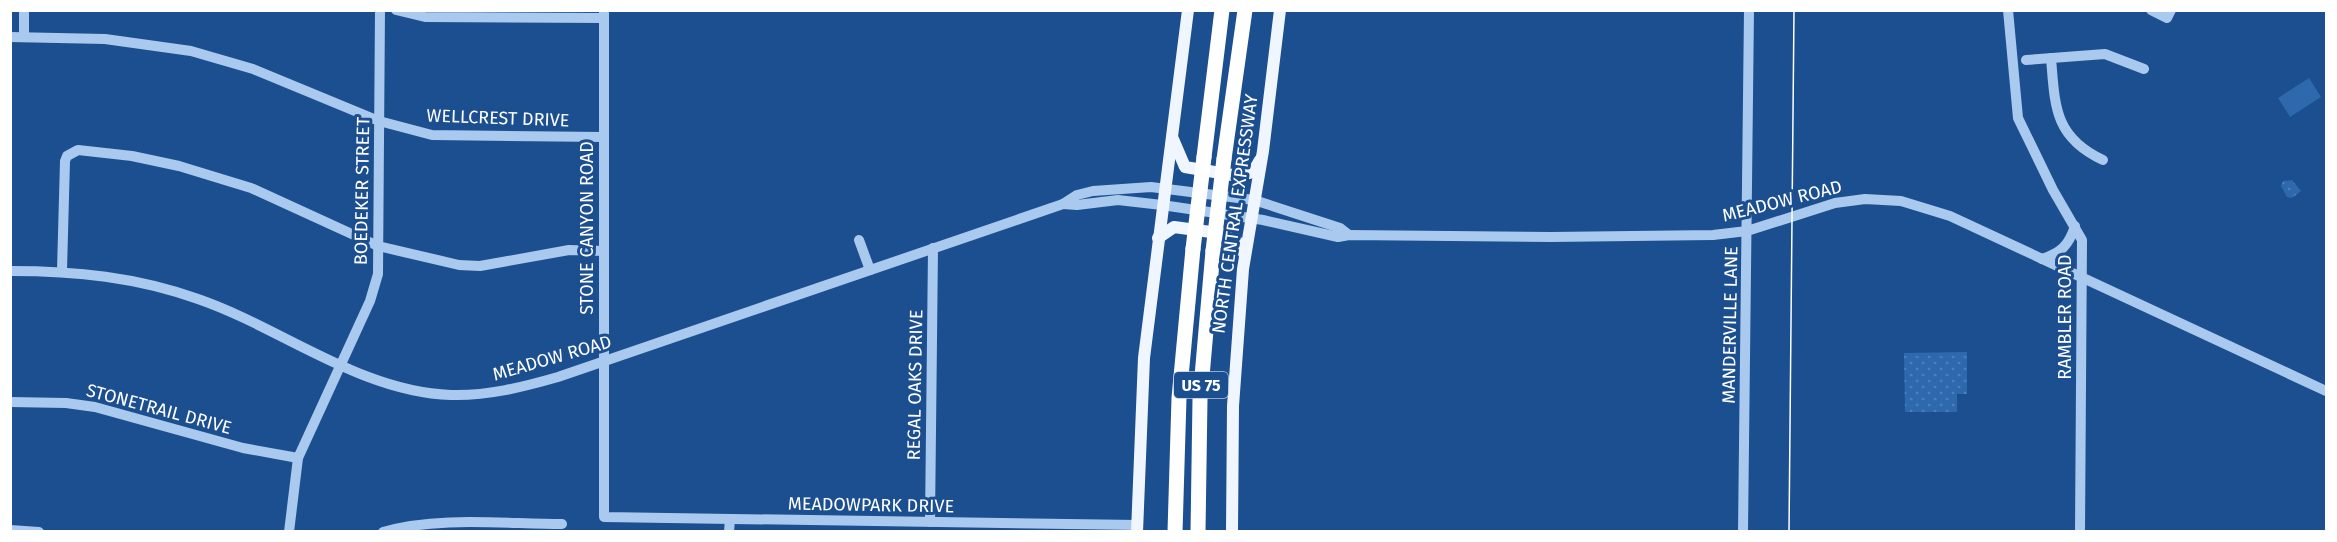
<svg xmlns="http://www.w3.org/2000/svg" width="2337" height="542" font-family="'Fira Sans',sans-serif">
<defs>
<pattern id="park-dots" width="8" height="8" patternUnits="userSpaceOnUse" patternTransform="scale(1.5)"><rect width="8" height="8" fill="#2e69ad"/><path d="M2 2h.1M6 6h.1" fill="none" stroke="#4d80b9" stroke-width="1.8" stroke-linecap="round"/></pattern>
</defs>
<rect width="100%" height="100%" fill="#1b4f8f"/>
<path fill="#2e69ad" d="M2309 78 2321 97 2290 117 2278 98Z"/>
<g fill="url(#park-dots)">
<path d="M2292 180 2301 191 2292 198 2287 197 2281 186 2283 181Z"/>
<path d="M1967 352V394H1957V412H1905L1904 353Z"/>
</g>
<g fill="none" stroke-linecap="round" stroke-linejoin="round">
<g stroke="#a9c9ee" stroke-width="10">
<path d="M24 10V37"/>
<path d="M396 10 425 17 604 18"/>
<path d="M604 10V517L1137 525"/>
<path d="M2008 10 2018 118 2053 190 2082 240 2080 532"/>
<path d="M2151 10 2167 18 2171 10"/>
<path d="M10 37 105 39 191 51 253 69 379 121 432 135 604 137"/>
<path d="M2051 58C2055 106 2054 137 2103 160"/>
<path d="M2026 60 2105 54 2144 69"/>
<path d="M1063 204 1077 205 1118 200 1162 205 1263 220 1338 237 1349 235 1551 237 1713 235 1747 231 1835 203 1865 199 1901 201 1950 216 2326 391"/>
<path d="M859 240 870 270"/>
<path d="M2042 259C2061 253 2069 245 2075 226"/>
<path d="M62 270 65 161 67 156 78 150 132 156 179 166 251 188 378 246 459 265 480 266 569 250 604 251"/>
<path d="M10 271C76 271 136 277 198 299 282 328 360 392 451 395 488 396 523 387 558 377L1063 204 1077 195 1093 191 1151 187 1254 200 1340 228 1349 235"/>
<path d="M10 402 66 403 95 407 243 448 298 458"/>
<path d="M930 522 933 248"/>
<path d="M10 530 39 532"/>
<path d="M289 532 298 458 370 301 378 274 380 10"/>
<path d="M383 532C437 516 506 524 562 524"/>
<path d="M729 532 730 519"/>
<path d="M1743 532 1749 10"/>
</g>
<g stroke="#f0f6ff" stroke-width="12">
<path d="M1173 139 1185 167 1238 176 1253 172 1260 160"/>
<path d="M1158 238 1174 227 1233 235 1245 255"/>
<path d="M1137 532 1144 358 1188 10"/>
<path d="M1232 532 1233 406 1243 269 1263 151 1280 10"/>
</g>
<g stroke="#fff" stroke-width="15">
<path d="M1204 157 1222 10"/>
<path d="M1224 159 1245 10"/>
<path d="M1175 532 1179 398 1193 249"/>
<path d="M1198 532 1200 399 1213 251"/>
</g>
<path stroke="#fff" stroke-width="1.5" d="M1789 532 1794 10"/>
<g stroke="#fff" stroke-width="15">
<path d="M1193 249 1204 157"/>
<path d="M1213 251 1224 159"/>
</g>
</g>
<g text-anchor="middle" stroke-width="6" stroke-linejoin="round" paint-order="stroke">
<rect fill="#1b4f8f" stroke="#bbcadd" stroke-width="1.5" x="1174" y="372" width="54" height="26" rx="4.5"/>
<g font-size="16" font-weight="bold" fill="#fff">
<text x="1201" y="391">US 75</text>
</g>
<g font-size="18" fill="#fff" stroke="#1b4f8f">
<text transform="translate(498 118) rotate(2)" y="6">WELLCREST DRIVE</text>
<text transform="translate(362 191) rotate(-89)" y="6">BOEDEKER STREET</text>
<text transform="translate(1782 201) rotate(-14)" y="6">MEADOW ROAD</text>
<text transform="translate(1235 214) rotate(-82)" y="6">NORTH CENTRAL EXPRESSWAY</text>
<text transform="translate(587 228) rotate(-90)" y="6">STONE CANYON ROAD</text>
<text transform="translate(2065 317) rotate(-90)" y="6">RAMBLER ROAD</text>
<text transform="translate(1730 325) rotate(-89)" y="6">MANDERVILLE LANE</text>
<text transform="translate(552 358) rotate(-16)" y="6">MEADOW ROAD</text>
<text transform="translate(915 385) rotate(-89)" y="6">REGAL OAKS DRIVE</text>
<text transform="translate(159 409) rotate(15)" y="6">STONETRAIL DRIVE</text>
<text transform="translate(871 505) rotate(1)" y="6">MEADOWPARK DRIVE</text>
</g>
</g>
<rect width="2337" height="542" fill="none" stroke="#ffffff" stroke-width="24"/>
</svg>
